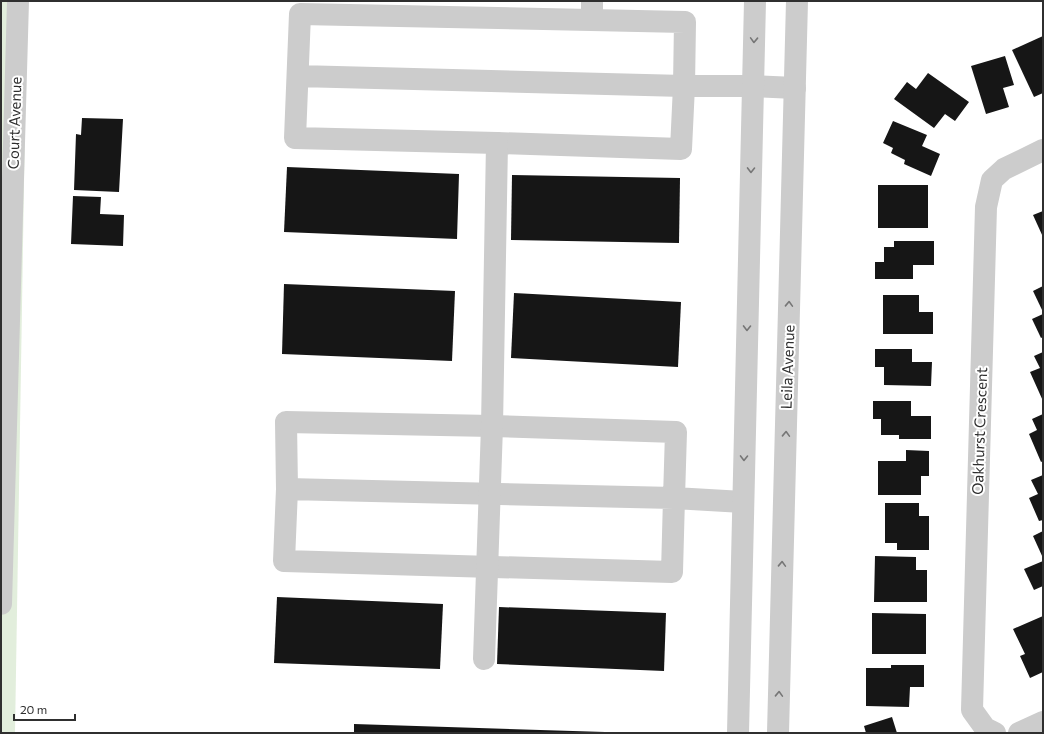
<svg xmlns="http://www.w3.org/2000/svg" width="1044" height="734" font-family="Commissioner,sans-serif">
<rect width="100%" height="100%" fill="#fff"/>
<path fill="#e2eedc" d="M1 1H27L15 733H1Z"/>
<g fill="#161616">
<path d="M1043 36V93L1034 97 1012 50Z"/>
<path d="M1005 56 1014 85 1003 88 1009 107 986 114 971 66Z"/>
<path d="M928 73 969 102 955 121 945 114 934 128 894 99 907 82 916 89Z"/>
<path d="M82 118 123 119 119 192 74 190 76 134 81 135Z"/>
<path d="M893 121 927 135 922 146 940 154 931 176 904 164 905 160 891 153 893 148 883 143Z"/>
<path d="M287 167 459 174 457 239 284 232Z"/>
<path d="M512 175 680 178 679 243 511 240Z"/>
<rect x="878" y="185" width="50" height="43"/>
<path d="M73 196 101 197 100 214 124 215 123 246 71 244Z"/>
<path d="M1043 211V237L1033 215Z"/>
<path d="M894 241H934V265H913V279H875V262H884V247H894Z"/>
<path d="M284 284 455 291 452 361 282 354Z"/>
<path d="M1043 286V312L1033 291Z"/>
<path d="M514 293 681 302 678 367 511 358Z"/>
<path d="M883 295H919V312H933V334H883Z"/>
<path d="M1043 314V337L1041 338 1032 319Z"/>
<path d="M875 349H912V362H932L931 386 884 385V367H875Z"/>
<path d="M1043 352V401L1030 372 1040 368 1034 356Z"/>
<path d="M873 401H911V416H931V439H899V435H881V419H873Z"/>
<path d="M1043 414V461L1041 462 1029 434 1037 430 1032 419Z"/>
<path d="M906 450 929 451V476H921V495H878V461H906Z"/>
<path d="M1043 475V520L1039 521 1029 498 1038 494 1031 480Z"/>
<path d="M885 503H919V516H929V550H897V543H885Z"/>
<path d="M1043 531V558L1033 536Z"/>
<path d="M875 556 916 557V570H927V602H874Z"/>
<path d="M1043 561V586L1034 590 1024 569Z"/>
<path d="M277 597 443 604 440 669 274 663Z"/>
<path d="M499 607 666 613 664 671 497 664Z"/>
<path d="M872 613 926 614V654H872Z"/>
<path d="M1043 616V672L1030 678 1020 656 1025 654 1013 629Z"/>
<path d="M891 665H924V687H910L909 707 866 706V668H891Z"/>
<path d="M892 717 897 733H866L864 726Z"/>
<path d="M354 724 605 732V733H354Z"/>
</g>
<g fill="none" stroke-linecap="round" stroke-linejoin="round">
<g stroke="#ccc" stroke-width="22">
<path d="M592 20V1"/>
<path d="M298 76 684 86 685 22 300 14 295 138 497 143 681 149 684 86H753L795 88"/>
<path d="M287 489 674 498 676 432 492 426 286 422 287 489 284 561 672 572 674 498 743 502"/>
<path d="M1 604 18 1"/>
<path d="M484 659 492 426 497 143"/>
<path d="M738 733 755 1"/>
<path d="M778 733 797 1"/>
<path d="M995 733 985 728 972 710 986 207 992 180 1004 169 1043 150"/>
<path d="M1019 733 1043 722"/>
</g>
</g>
<defs><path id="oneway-chevron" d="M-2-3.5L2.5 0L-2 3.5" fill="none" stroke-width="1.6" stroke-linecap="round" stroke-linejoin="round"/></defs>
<g stroke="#767676">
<use href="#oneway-chevron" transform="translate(754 40) rotate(92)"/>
<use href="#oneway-chevron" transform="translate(751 170) rotate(91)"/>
<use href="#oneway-chevron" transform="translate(789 304) rotate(-88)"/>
<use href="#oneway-chevron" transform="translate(747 328) rotate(91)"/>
<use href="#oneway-chevron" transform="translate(786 434) rotate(-88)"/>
<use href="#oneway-chevron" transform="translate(744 458) rotate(91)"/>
<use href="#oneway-chevron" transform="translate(782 564) rotate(-88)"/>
<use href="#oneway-chevron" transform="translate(779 694) rotate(-88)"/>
</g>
<g text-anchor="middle" stroke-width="4" stroke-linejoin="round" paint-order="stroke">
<g font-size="15" fill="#2f2f2f" stroke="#fff">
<text transform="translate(15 123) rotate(-88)" y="5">Court Avenue</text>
<text transform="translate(788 367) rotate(-88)" y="5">Leila Avenue</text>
<text transform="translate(980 431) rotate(-88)" y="5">Oakhurst Crescent</text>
</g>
</g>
<rect width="1044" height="734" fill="none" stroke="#2f2f2f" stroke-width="4"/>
<path d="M14 714v6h61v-6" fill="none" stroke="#2f2f2f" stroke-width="2"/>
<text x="20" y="714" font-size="12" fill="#2f2f2f" stroke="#ffffff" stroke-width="3" paint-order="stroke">20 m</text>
</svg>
